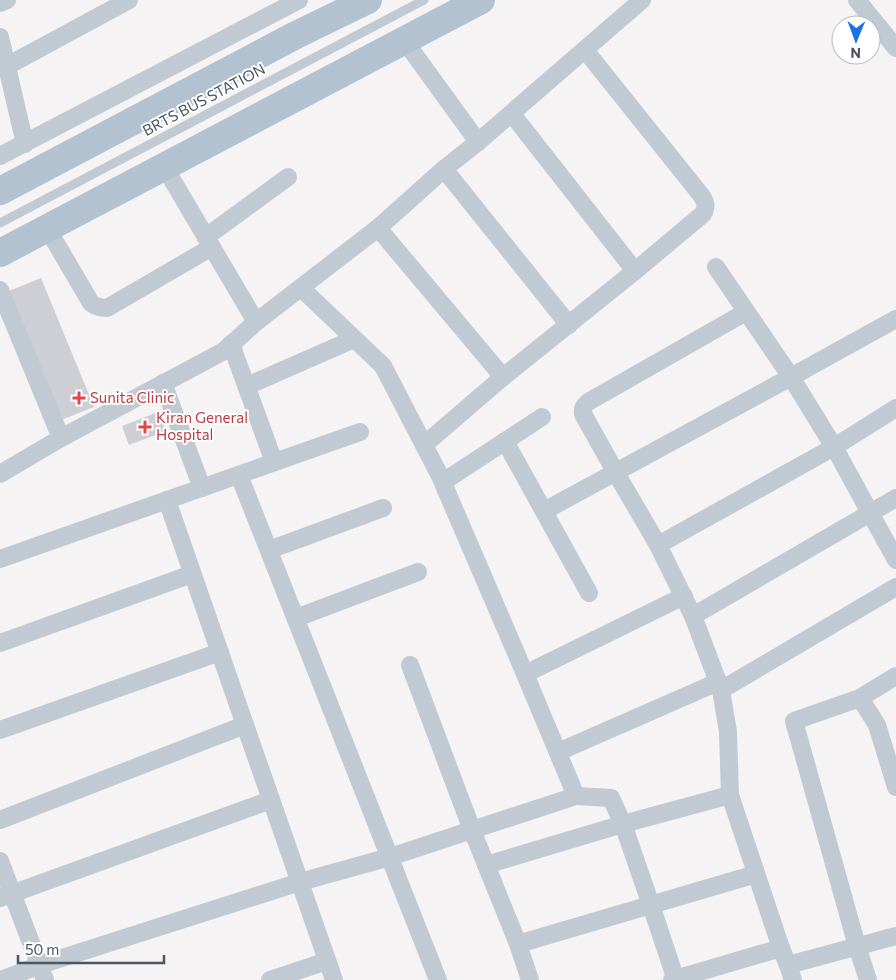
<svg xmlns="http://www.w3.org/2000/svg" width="896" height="980" font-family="Commissioner,sans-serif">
<rect width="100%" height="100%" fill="#f5f3f3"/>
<g fill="#cdcfd5">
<path d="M41 278 94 407 56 422 4 293Z"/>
<path d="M158 412 166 431 129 445 122 426Z"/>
</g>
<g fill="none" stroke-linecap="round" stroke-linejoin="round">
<path stroke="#c1cad2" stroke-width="9" d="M0 223 424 0"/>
<g stroke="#c1cad2" stroke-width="18">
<path d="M857 0 896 48"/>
<path d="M0 3 7 0"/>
<path d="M0 37 25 144"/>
<path d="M404 40 478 142"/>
<path d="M7 66 129 0"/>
<path d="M512 114 635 271"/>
<path d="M0 156 299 0"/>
<path d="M164 166 256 322"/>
<path d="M444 169 569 325"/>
<path d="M47 228 91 303C96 307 100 308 107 308L212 247"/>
<path d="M378 228 503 377"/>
<path d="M206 237 288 177"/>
<path d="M716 267 791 377 834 447 896 560"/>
<path d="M301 288 383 366 440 476 525 674 576 796 611 798 623 824 651 905 676 980"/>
<path d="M0 290 61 438"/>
<path d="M231 344 274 462"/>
<path d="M163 383 202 488"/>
<path d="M247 386 354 339"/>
<path d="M505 441 589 593"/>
<path d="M424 445 503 377 635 271 703 214C707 206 706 202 701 195L585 50"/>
<path d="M0 474 61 438 224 351 256 322 378 228 444 169 478 142 642 0"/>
<path d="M239 475 438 980"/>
<path d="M443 482 542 417"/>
<path d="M167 500 245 725"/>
<path d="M544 511 791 377 896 319"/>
<path d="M658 545 616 473 583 414C582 408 584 406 588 402L746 312"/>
<path d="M269 550 383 508"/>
<path d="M0 559 360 432"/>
<path d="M693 616 896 498"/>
<path d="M296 618 418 572"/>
<path d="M0 643 192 574"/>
<path d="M525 674 684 596"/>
<path d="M721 690 896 587"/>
<path d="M860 698 877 725 896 787"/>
<path d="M0 730 220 652"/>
<path d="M558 752 718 682"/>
<path d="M0 820 245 725 334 980"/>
<path d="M0 861 45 980"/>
<path d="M486 865 623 824 730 795"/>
<path d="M0 898 271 800"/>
<path d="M518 944 756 874"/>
<path d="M781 948 730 795 728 732 721 690 693 616 658 545 834 447 896 408"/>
<path d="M788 965 793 980"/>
<path d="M1 980 40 965 300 882 390 857 472 830 410 665"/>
<path d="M270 980 327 961"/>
<path d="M530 980 518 944 472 830 576 796"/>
<path d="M672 980 781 948 788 965 896 936"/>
<path d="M868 980 857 946 794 721 860 698 896 676"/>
</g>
<g stroke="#b3c2d1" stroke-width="28">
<path d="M0 191 296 35 368 0"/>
<path d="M0 253 481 0"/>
</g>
</g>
<g fill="#e0444e" stroke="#fff" stroke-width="2">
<path d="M76.5 390.5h5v5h5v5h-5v5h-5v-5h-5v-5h5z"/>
<path d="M142.5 419.5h5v5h5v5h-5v5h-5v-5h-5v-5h5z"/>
</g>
<g text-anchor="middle" stroke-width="4" stroke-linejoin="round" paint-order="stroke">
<g font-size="15" fill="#4a5661" stroke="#fff">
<text transform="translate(204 100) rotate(-28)" y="5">BRTS BUS STATION</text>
</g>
<g font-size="15" fill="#be3a42" stroke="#fff" text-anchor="start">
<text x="90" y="403">Sunita Clinic</text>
<text x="156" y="423">Kiran General<tspan x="156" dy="17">Hospital</tspan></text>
</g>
</g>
<g transform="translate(856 40) rotate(181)"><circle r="24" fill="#ffffff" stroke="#b7bbc0"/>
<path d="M0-4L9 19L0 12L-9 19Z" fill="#1a73e8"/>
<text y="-8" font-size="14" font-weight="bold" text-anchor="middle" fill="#4a5661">N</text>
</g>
<path d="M18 955v8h146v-8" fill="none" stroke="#4a5661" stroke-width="2.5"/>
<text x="25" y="955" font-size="15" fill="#4a5661" stroke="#ffffff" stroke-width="4" paint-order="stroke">50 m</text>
</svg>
